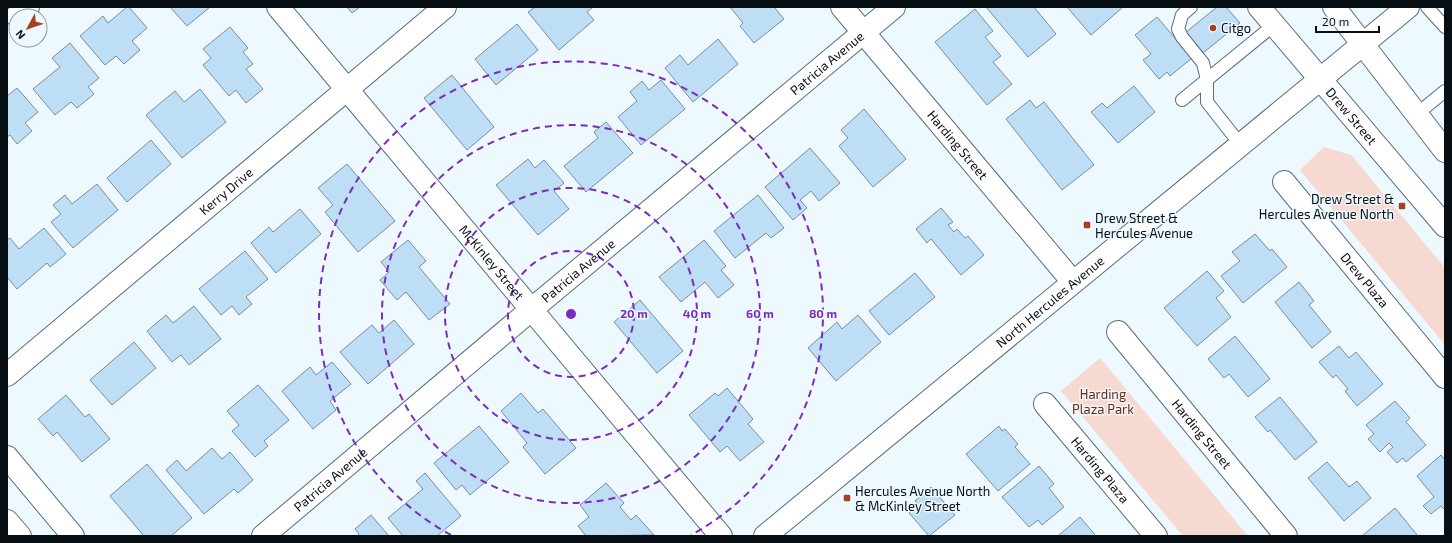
<svg xmlns="http://www.w3.org/2000/svg" width="1452" height="543" font-family="'Exo 2',sans-serif">
<rect width="100%" height="100%" fill="#eef8ff"/>
<g fill="#f6d9d0">
<path d="M1324 147 1351 155 1445 268V345L1300 170Z"/>
<path d="M1100 358 1248 536H1183L1061 391Z"/>
</g>
<g fill="#bddef4" stroke="#788e9d">
<path d="M127 7H129L147 28 132 41 140 50 124 64 116 56 105 65 80 36 103 16 108 23Z"/>
<path d="M170 7H210L187 26Z"/>
<path d="M347 7H360L352 13Z"/>
<path d="M535 7H593L587 12 594 20 559 50 528 12Z"/>
<path d="M730 7H774L784 19 754 43 740 26 743 23Z"/>
<path d="M986 7H1034L1056 34 1028 57Z"/>
<path d="M1067 7H1123L1091 35Z"/>
<path d="M1217 7H1226L1240 23 1203 53 1185 33Z"/>
<path d="M975 9 993 31 985 37 1001 56 993 62 1012 84 987 105 935 42Z"/>
<path d="M1157 17 1192 58 1170 76 1167 72 1159 79 1143 60 1151 54 1135 35Z"/>
<path d="M517 24 538 50 496 85 475 59Z"/>
<path d="M230 27 248 48 243 52 253 64 246 69 263 89 246 103 236 90 229 96 203 65 211 58 203 49Z"/>
<path d="M718 39 738 64 693 102 665 68 680 55 688 65Z"/>
<path d="M70 43 99 78 88 87 94 94 77 108 71 102 55 115 33 89 60 67 52 58Z"/>
<path d="M452 75 494 127 467 150 424 98Z"/>
<path d="M661 80 685 109 641 145 618 117 637 101 630 92 642 81 649 90Z"/>
<path d="M1134 86 1155 112 1118 143 1091 112 1102 103 1107 108Z"/>
<path d="M17 88 38 112 25 123 32 131 17 144 10 135 7 137V96Z"/>
<path d="M200 89 226 122 182 158 146 115 175 91 184 102Z"/>
<path d="M1030 100 1036 108 1044 102 1094 165 1062 190 1006 119Z"/>
<path d="M864 109 906 159 873 187 839 146 848 138 841 130Z"/>
<path d="M606 122 633 153 586 192 564 166 598 138 594 132Z"/>
<path d="M151 140 171 164 127 202 107 178Z"/>
<path d="M810 148 840 183 819 201 811 191 800 200 807 208 793 220 765 187Z"/>
<path d="M528 159 535 168 544 160 564 183 554 191 569 209 538 235 496 185Z"/>
<path d="M347 164 395 221 358 252 325 212 333 205 318 188Z"/>
<path d="M97 184 118 210 73 248 51 222 61 214 53 205 65 195 72 204Z"/>
<path d="M758 195 784 228 771 238 766 233 735 258 714 231Z"/>
<path d="M941 208 953 222 948 225 954 232 957 229 965 238 968 236 984 255 961 275 931 239 927 243 916 229Z"/>
<path d="M300 209 321 234 276 273 251 243 269 227 273 232Z"/>
<path d="M44 228 66 254 50 267 47 263 17 289 7 277V240L10 238 19 249Z"/>
<path d="M1255 234 1270 251 1272 249 1287 267 1243 303 1221 276 1240 261 1232 252Z"/>
<path d="M408 240 426 261 419 267 450 304 429 320 406 292 397 300 380 280 389 272 381 262Z"/>
<path d="M704 240 726 266 721 270 734 285 718 298 705 282 681 302 659 277Z"/>
<path d="M245 251 268 279 246 297 252 304 239 315 232 306 221 315 199 289Z"/>
<path d="M1207 271 1224 291 1216 298 1231 317 1197 346 1164 308Z"/>
<path d="M915 273 935 297 889 335 869 311Z"/>
<path d="M1299 282 1314 301 1309 305 1331 332 1312 348 1275 302Z"/>
<path d="M640 300 683 351 657 373 614 322Z"/>
<path d="M194 306 221 339 189 365 181 355 172 362 147 331 166 315 173 323Z"/>
<path d="M858 315 881 342 836 381 808 348 837 322 842 329Z"/>
<path d="M394 320 414 344 368 384 340 352 372 325 379 333Z"/>
<path d="M1235 336 1270 379 1248 397 1229 374 1224 378 1208 359Z"/>
<path d="M134 342 156 368 112 405 90 380Z"/>
<path d="M1339 346 1349 358 1356 352 1383 384 1357 406 1345 391 1348 389 1336 375 1333 378 1319 362Z"/>
<path d="M332 362 351 384 330 401 336 410 313 429 282 391 310 367 316 375Z"/>
<path d="M258 385 289 420 264 441 268 446 255 457 232 431 239 425 227 411Z"/>
<path d="M727 388 753 419 748 424 764 442 740 461 727 446 720 452 689 415 715 393 718 396Z"/>
<path d="M521 393 538 413 543 409 576 448 545 474 523 447 527 443 501 411Z"/>
<path d="M66 395 85 417 89 414 110 439 82 462 57 432 53 436 38 419Z"/>
<path d="M1280 397 1317 442 1295 460 1270 430 1268 432 1255 417Z"/>
<path d="M1395 401 1410 418 1406 422 1426 445 1406 462 1403 458 1397 463 1387 452 1393 447 1389 443 1380 452 1368 439 1374 434 1366 425Z"/>
<path d="M479 426 509 462 470 495 462 485 456 490 434 463Z"/>
<path d="M999 426 1002 431 1005 429 1018 444 1015 447 1030 464 998 491 966 454Z"/>
<path d="M212 448 222 459 230 452 253 480 238 493 234 489 204 514 166 470 177 460 186 471Z"/>
<path d="M1441 455 1445 460V510L1441 506 1431 514 1423 506 1434 497 1417 476Z"/>
<path d="M1327 462 1349 487 1357 481 1371 498 1344 521 1308 478Z"/>
<path d="M147 464 192 518 171 536H144L110 496Z"/>
<path d="M1039 466 1054 484 1049 488 1064 507 1042 525 1038 520 1029 527 1002 497Z"/>
<path d="M425 473 461 516 437 536H403L388 518 423 489 416 481Z"/>
<path d="M606 483 624 503 620 507 631 520 636 515 654 535 586 536 578 526 589 517 580 505Z"/>
<path d="M931 487 955 515 929 536 909 513 918 504 915 501Z"/>
<path d="M1395 508 1418 536H1362Z"/>
<path d="M371 515 389 536H357L359 534 355 529Z"/>
<path d="M1080 517 1096 536H1058Z"/>
</g>
<g fill="none" stroke-linecap="round" stroke-linejoin="round">
<g stroke="#596e7d" stroke-width="14">
<g id="service">
<path d="M1191 7 1182 15 1178 29 1182 37 1203 63 1207 80V102L1240 144"/>
<path d="M1427 7 1445 27"/>
<path d="M1182 100 1274 25"/>
<path d="M1417 114 1445 91"/>
</g>
</g>
<g stroke="#596e7d" stroke-width="24">
<g id="minor">
<path id="s1" d="M278 7 721 536"/>
<path id="s2" d="M842 7 1073 282"/>
<path d="M17 16 28 7"/>
<path id="s3" d="M1284 182 1445 377"/>
<path id="s4" d="M1118 332 1286 536"/>
<path id="s5" d="M7 375 445 7"/>
<path id="s6" d="M1045 404 1156 536"/>
<path d="M7 457 73 536"/>
<path d="M7 521 20 536"/>
<path id="s7" d="M263 536 532 309 894 7"/>
</g>
</g>
<g stroke="#596e7d" stroke-width="24">
<g id="tertiary">
<path id="s8" d="M765 536 1408 7"/>
</g>
</g>
<g stroke="#596e7d" stroke-width="24">
<g id="secondary">
<path id="s9" d="M1259 7 1445 226"/>
<path d="M1334 7 1445 151"/>
</g>
</g>
<use href="#service" stroke="#fff" stroke-width="12"/>
<use href="#minor" stroke="#fff" stroke-width="22"/>
<use href="#tertiary" stroke="#fff" stroke-width="22"/>
<use href="#secondary" stroke="#fff" stroke-width="22"/>
</g>
<g fill="none" stroke="#7b2cbf" stroke-width="2" stroke-dasharray="7 5">
<circle cx="571" cy="314" r="63"/>
<circle cx="571" cy="314" r="126"/>
<circle cx="571" cy="314" r="189"/>
<path d="M451 535A252 252 0 1 1 691 535"/>
</g>
<g fill="#a7401e" stroke="#eef8ff" stroke-width="1.5">
<circle cx="1213" cy="28" r="4"/>
<rect x="1398" y="202" width="8" height="8" rx="2"/>
<rect x="1083" y="221" width="8" height="8" rx="2"/>
<rect x="843" y="494" width="8" height="8" rx="2"/>
</g>
<g text-anchor="middle" stroke-width="3" stroke-linejoin="round" paint-order="stroke">
<g font-size="13" fill="#070e14" stroke="#eef8ff" text-anchor="start">
<text x="1221" y="33">Citgo</text>
<text x="1394" y="204" text-anchor="end">Drew Street &amp;<tspan x="1394" dy="15">Hercules Avenue North</tspan></text>
<text x="1095" y="223">Drew Street &amp;<tspan x="1095" dy="15">Hercules Avenue</tspan></text>
<text x="855" y="496">Hercules Avenue North<tspan x="855" dy="15">&amp; McKinley Street</tspan></text>
</g>
<g font-size="13" fill="#070e14" stroke="#eef8ff">
<text dy="5" stroke="none"><textPath href="#s7" startOffset="736">Patricia Avenue</textPath></text>
<text dy="5" stroke="none"><textPath href="#s9" startOffset="143">Drew Street</textPath></text>
<text dy="5" stroke="none"><textPath href="#s2" startOffset="180">Harding Street</textPath></text>
<text dy="5" stroke="none"><textPath href="#s5" startOffset="286">Kerry Drive</textPath></text>
<text dy="5" stroke="none"><textPath href="#s1" startOffset="333">McKinley Street</textPath></text>
<text dy="5" stroke="none"><textPath href="#s7" startOffset="412">Patricia Avenue</textPath></text>
<text dy="5" stroke="none"><textPath href="#s3" startOffset="127">Drew Plaza</textPath></text>
<text dy="5" stroke="none"><textPath href="#s8" startOffset="369">North Hercules Avenue</textPath></text>
<text dy="5" stroke="none"><textPath href="#s4" startOffset="132">Harding Street</textPath></text>
<text dy="5" stroke="none"><textPath href="#s6" startOffset="86">Harding Plaza</textPath></text>
<text dy="5" stroke="none"><textPath href="#s7" startOffset="88">Patricia Avenue</textPath></text>
</g>
<g font-size="13" fill="#75260b" stroke="#eef8ff">
<text x="1103" y="399">Harding<tspan x="1103" dy="15">Plaza Park</tspan></text>
</g>
</g>
<circle cx="571" cy="314" r="6" fill="#7b2cbf" stroke="#eef8ff" stroke-width="2"/>
<g font-size="12" text-anchor="middle" font-weight="bold" fill="#7b2cbf" stroke="#eef8ff" stroke-width="3" stroke-linejoin="round" paint-order="stroke">
<text x="634" y="318">20 m</text>
<text x="697" y="318">40 m</text>
<text x="760" y="318">60 m</text>
<text x="823" y="318">80 m</text>
</g>
<rect width="1452" height="543" fill="none" stroke="#070e14" stroke-width="16"/>
<g transform="translate(28 28) rotate(230)"><circle r="19" fill="#eef8ff" stroke="#929aa1"/>
<path d="M0-3L7 15L0 10L-7 15Z" fill="#a7401e"/>
<text y="-6" font-size="11" font-weight="bold" text-anchor="middle" fill="#070e14">N</text>
</g>
<path d="M1316 26v6h63v-6" fill="none" stroke="#070e14" stroke-width="2"/>
<text x="1322" y="26" font-size="12" fill="#070e14" stroke="#eef8ff" stroke-width="3" paint-order="stroke">20 m</text>
</svg>
